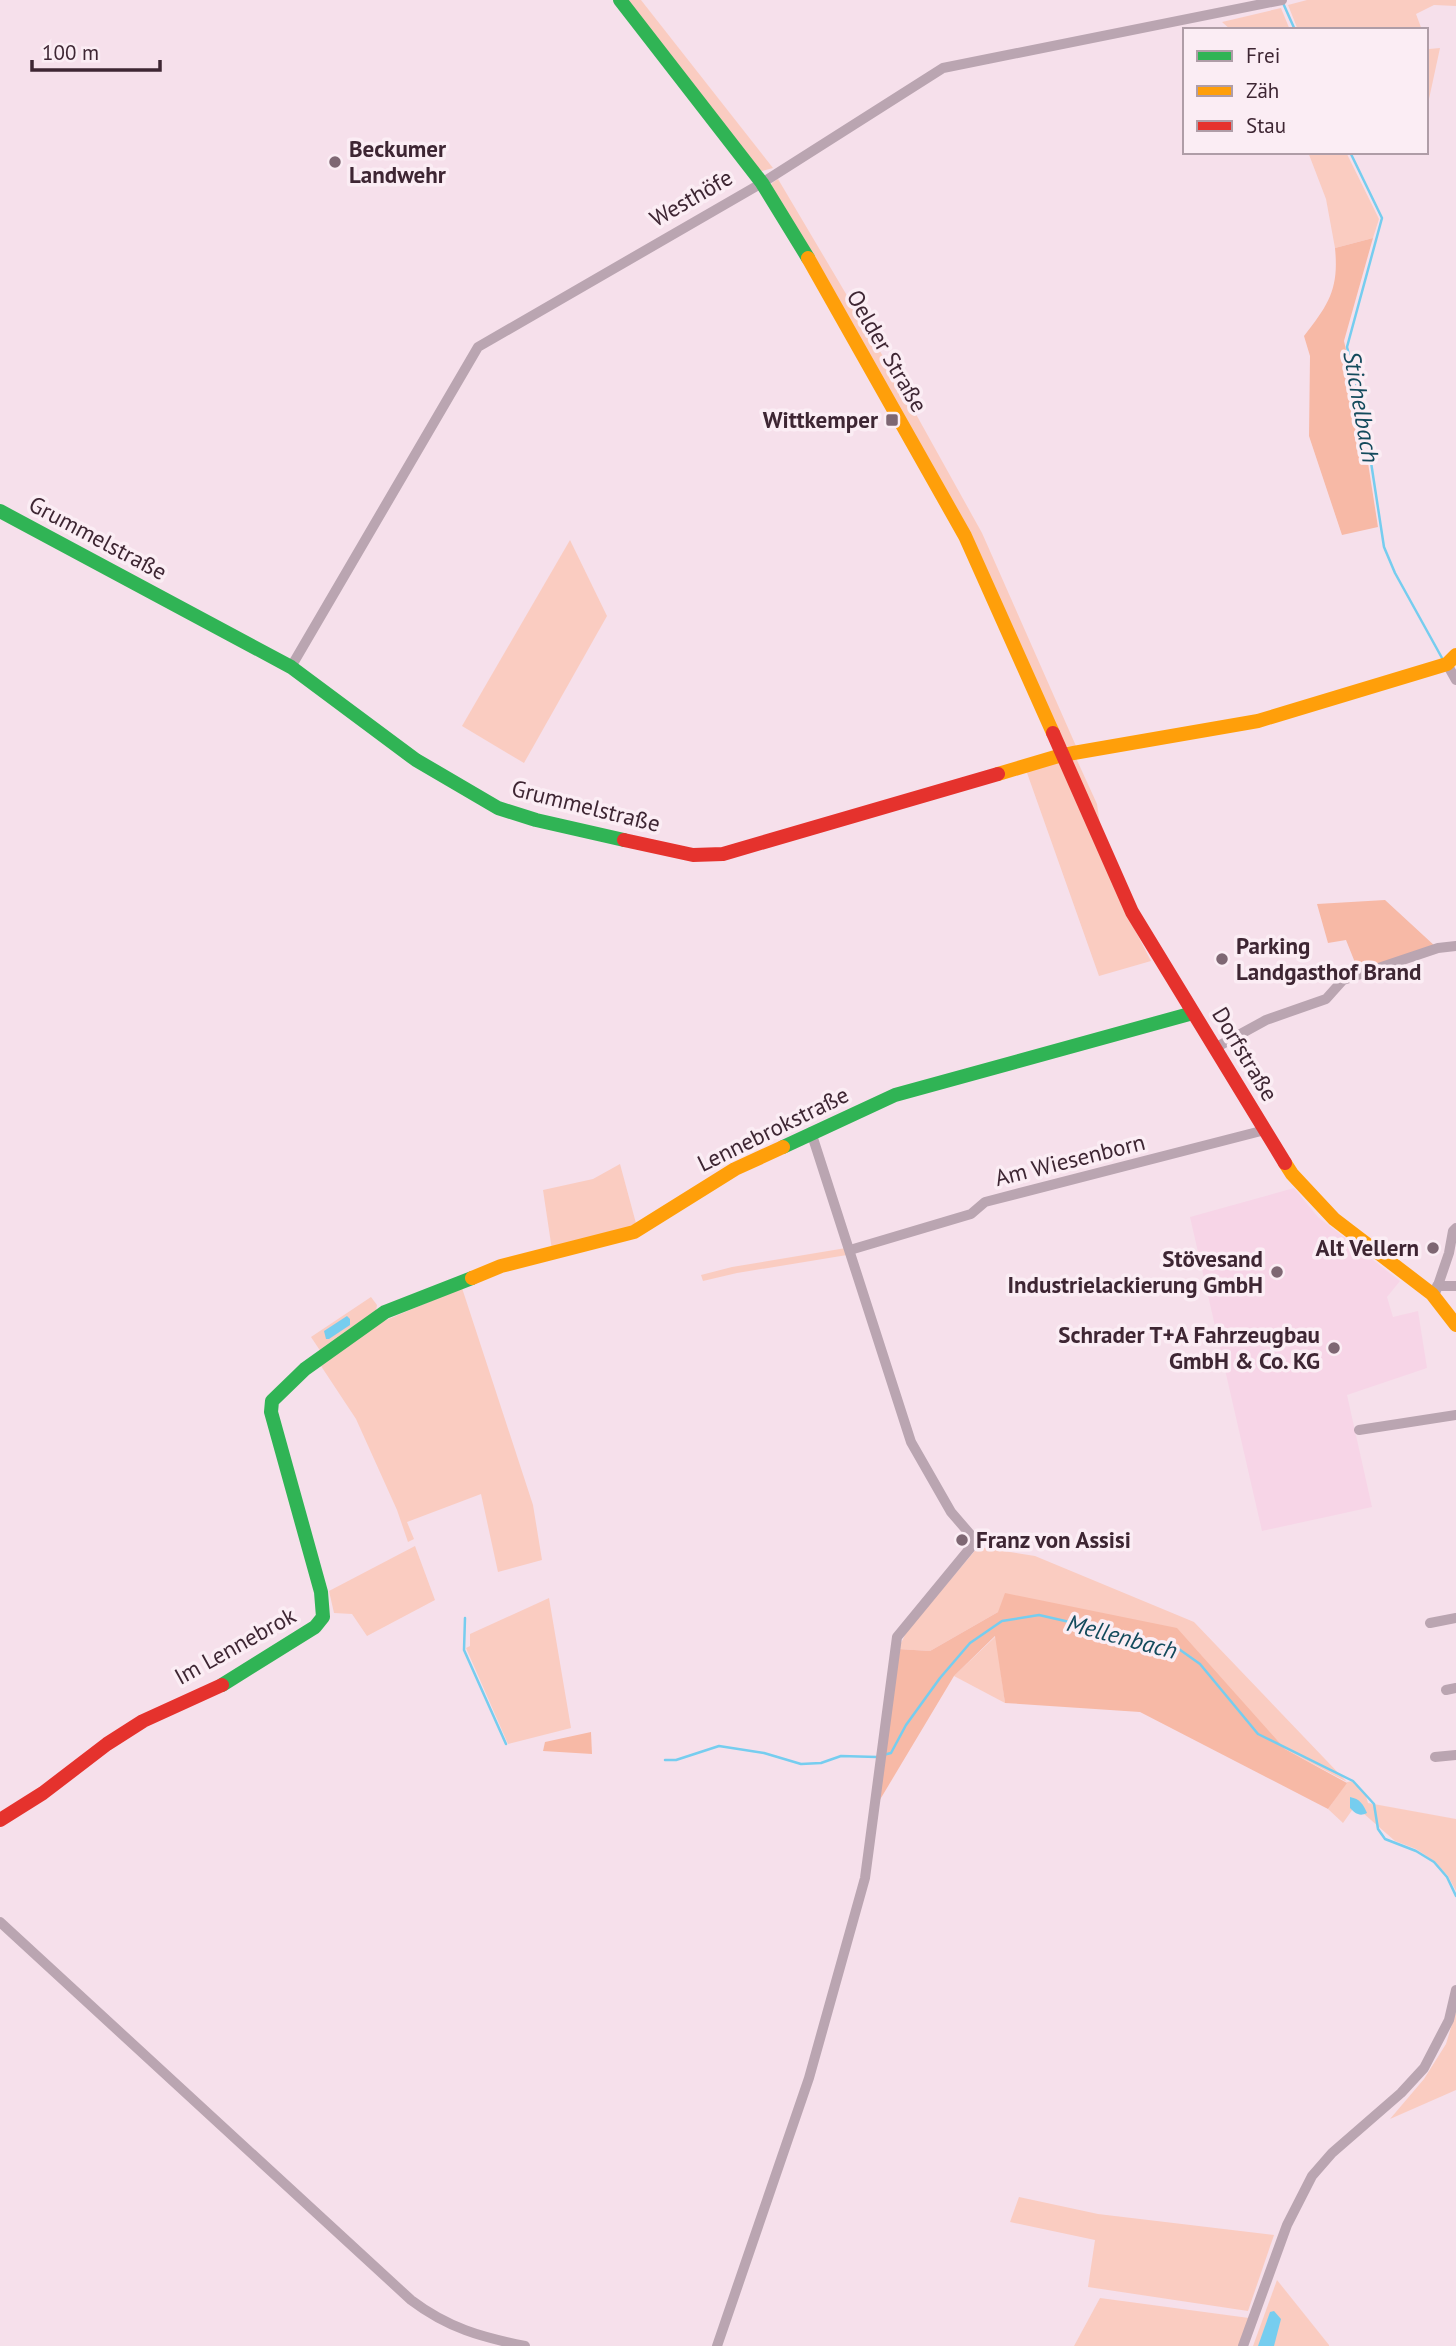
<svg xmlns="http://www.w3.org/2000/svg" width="1456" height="2346" font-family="'PT Sans',sans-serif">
<rect width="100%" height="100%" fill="#f6e0eb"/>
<path fill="#f7d5e7" d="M1294 1188 1318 1217 1400 1281 1387 1297 1393 1317 1418 1311 1427 1368 1347 1395 1372 1507 1262 1531 1190 1217Z"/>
<g fill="#faccc1">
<path d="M626 0H641L773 168 758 172Z"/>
<path d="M1307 0H1456V6L1434 5 1416 14 1422 30H1298L1288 5Z"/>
<path d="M1281 8 1290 30H1231L1222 22Z"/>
<path d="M1426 41 1429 49 1440 48 1429 99H1426Z"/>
<path d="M1308 152H1346L1379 219 1373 238 1335 248 1326 199Z"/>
<path d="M778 179 897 380 982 533 1076 746H1063L1018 643 770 187 772 183Z"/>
<path d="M570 540 607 616 524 763 462 726Z"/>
<path d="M1070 756 1076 758 1097 804 1101 831Z"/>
<path d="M1058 760 1123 907 1151 961 1099 976 1026 770Z"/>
<path d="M620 1164 637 1227 552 1250 543 1190 593 1179Z"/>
<path d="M846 1248 847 1255 737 1273 703 1281 701 1275 732 1267Z"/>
<path d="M462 1288 533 1505 542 1560 498 1572 481 1494 407 1522 414 1539 408 1542 397 1510 356 1419 321 1366 372 1326Z"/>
<path d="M371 1297 377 1305 376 1311 321 1352 311 1337Z"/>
<path d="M415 1546 435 1600 367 1636 352 1614 334 1613 329 1591Z"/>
<path d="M978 1547 1035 1556 1194 1622 1347 1782 1353 1781 1365 1793 1368 1803 1456 1819V1891L1448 1876 1434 1861 1416 1849 1395 1841 1355 1806 1343 1823 1328 1809 1347 1782 1285 1749 998 1612 930 1651 898 1649 907 1631Z"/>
<path d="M549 1598 571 1728 508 1744 466 1648 470 1646V1634Z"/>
<path d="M996 1636 1005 1703 954 1676Z"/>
<path d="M1456 2011V2090L1390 2119 1424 2079 1446 2044Z"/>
<path d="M1019 2197 1098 2214 1274 2235 1248 2311 1088 2287 1095 2240 1010 2222Z"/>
<path d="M1277 2280 1329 2345V2346H1253Z"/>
<path d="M1100 2298 1249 2318 1239 2346H1074Z"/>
</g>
<g fill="#f7b9a6">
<path d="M1373 238 1344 341 1360 411 1378 527 1342 535 1309 436 1310 356 1304 336C1329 304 1339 289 1335 248Z"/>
<path d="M1385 900 1436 947 1358 970 1346 940 1328 943 1317 904Z"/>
<path d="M1005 1593 1177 1628 1285 1749 1347 1783 1328 1809 1140 1712 1005 1703 995 1636 954 1676 878 1803 898 1649 930 1651 998 1612Z"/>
<path d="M591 1732 592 1754 543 1751 545 1742Z"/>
</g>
<g fill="#76cdef">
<path d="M347 1316 350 1319V1325L329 1339H326L324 1331Z"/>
<path d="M1350 1797C1360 1799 1363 1804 1367 1813 1359 1817 1355 1813 1350 1808Z"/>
<path d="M1274 2311 1281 2319 1274 2346H1258L1270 2312Z"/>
</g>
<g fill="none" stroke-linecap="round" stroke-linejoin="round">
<g stroke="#76cdef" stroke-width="2.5">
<path d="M1283 3 1295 30"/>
<path d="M1350 152 1382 218 1347 347 1363 410 1384 547 1395 573 1442 658"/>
<path d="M465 1618 464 1650 506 1744"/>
<path d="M883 1755 891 1753 906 1725 940 1678 970 1643 1002 1621 1039 1615 1100 1629 1121 1641 1176 1647 1200 1664 1258 1734 1353 1781 1374 1804 1378 1829 1385 1839 1416 1851 1434 1862 1447 1877 1456 1896"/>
<path d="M665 1760H676L719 1746 764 1753 801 1764 821 1763 841 1756 877 1757"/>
</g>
<g stroke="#baa5b1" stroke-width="10">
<path d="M1447 664 1456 680"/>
<path d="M291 667 478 347 762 183 943 68 1282 0"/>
<path d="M1215 1048 1266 1020 1326 999 1343 980 1438 948 1456 946"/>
<path d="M850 1250 971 1214 985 1202 1265 1130"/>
<path d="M1437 1286H1456"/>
<path d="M1432 1294 1436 1291 1449 1253 1453 1231 1456 1228"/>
<path d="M1359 1430 1456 1415"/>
<path d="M1430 1623 1456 1618"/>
<path d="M1446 1690 1456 1688"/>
<path d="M1435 1757 1456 1755"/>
<path d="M0 1922 411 2300C448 2328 481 2337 525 2346"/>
<path d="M717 2346 809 2078 865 1878 897 1637 976 1541 951 1512 911 1442 811 1132"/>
<path d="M1243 2346 1287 2225 1312 2176 1332 2153 1401 2093 1424 2068 1449 2020 1456 1990"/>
</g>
<g stroke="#30b455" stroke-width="14">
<path d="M620 0 762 183 808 258"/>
<path d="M0 511 291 667 416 760 498 808 536 820 624 840"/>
<path d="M783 1147 895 1095 1193 1013"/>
<path d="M222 1685 315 1627 323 1617 321 1592 271 1412 272 1401 305 1369 385 1312 472 1278"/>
</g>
<g stroke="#ff9f0a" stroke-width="14">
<path d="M808 258 965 536 1053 733"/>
<path d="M998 774 1062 755 1258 721 1447 664 1456 655"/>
<path d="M1285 1163 1292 1174 1334 1219 1432 1294 1456 1325"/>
<path d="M472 1278 501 1266 634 1232 735 1169 783 1147"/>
</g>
<g stroke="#e5322d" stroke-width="14">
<path d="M1053 733 1132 912 1285 1163"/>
<path d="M624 840 693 855 723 854 998 774"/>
<path d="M0 1820 43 1793 107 1744 143 1721 222 1685"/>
</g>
</g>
<g fill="#7e6773" stroke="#fbedf4" stroke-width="2.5">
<circle cx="335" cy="162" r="7"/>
<rect x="885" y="413" width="14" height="14" rx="3.5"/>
<circle cx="1222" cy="959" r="7"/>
<circle cx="1433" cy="1248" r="7"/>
<circle cx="1277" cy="1272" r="7"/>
<circle cx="1334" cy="1348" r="7"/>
<circle cx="962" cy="1540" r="7"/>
</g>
<g text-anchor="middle" stroke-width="7" stroke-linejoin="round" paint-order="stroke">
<g font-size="23" font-weight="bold" fill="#3e2633" stroke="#fbedf4" text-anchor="end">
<text x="349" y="157" text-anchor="start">Beckumer<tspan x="349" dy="26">Landwehr</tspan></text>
<text x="878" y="428">Wittkemper</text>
<text x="1236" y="954" text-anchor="start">Parking<tspan x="1236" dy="26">Landgasthof Brand</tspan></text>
<text x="1419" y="1256">Alt Vellern</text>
<text x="1263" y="1267">Stövesand<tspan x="1263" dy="26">Industrielackierung GmbH</tspan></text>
<text x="1320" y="1343">Schrader T+A Fahrzeugbau<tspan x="1320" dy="26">GmbH &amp; Co. KG</tspan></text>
<text x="976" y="1548" text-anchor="start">Franz von Assisi</text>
</g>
<g font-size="23" fill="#3e2633" stroke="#fbedf4">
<text transform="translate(691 198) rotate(-30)" y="8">Westhöfe</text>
<text transform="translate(887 351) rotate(60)" y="8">Oelder Straße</text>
<text transform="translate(98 538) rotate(28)" y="8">Grummelstraße</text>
<text transform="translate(586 806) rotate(14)" y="8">Grummelstraße</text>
<text transform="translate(1245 1054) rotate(59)" y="8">Dorfstraße</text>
<text transform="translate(773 1129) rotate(-26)" y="8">Lennebrokstraße</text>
<text transform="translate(1070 1160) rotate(-14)" y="8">Am Wiesenborn</text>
<text transform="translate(235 1646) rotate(-29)" y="8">Im Lennebrok</text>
</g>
<g font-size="24" font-style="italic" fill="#134a5c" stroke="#fbedf4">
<text transform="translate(1361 407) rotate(80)" y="8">Stichelbach</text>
<text transform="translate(1122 1637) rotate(15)" y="8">Mellenbach</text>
</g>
</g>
<rect x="1183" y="28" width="245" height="126" fill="#fbedf4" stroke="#af9da7" stroke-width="2"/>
<rect x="1197" y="51" width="35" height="10" fill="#30b455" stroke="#af9da7" stroke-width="2"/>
<text x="1246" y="63" font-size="21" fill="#3e2633">Frei</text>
<rect x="1197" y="86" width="35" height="10" fill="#ff9f0a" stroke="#af9da7" stroke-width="2"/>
<text x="1246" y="98" font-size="21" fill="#3e2633">Zäh</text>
<rect x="1197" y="121" width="35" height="10" fill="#e5322d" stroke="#af9da7" stroke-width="2"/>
<text x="1246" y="133" font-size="21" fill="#3e2633">Stau</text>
<path d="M32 60v10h128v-10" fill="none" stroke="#3e2633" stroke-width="3.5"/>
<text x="42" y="60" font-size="21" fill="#3e2633" stroke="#fbedf4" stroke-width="5" paint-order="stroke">100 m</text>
</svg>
